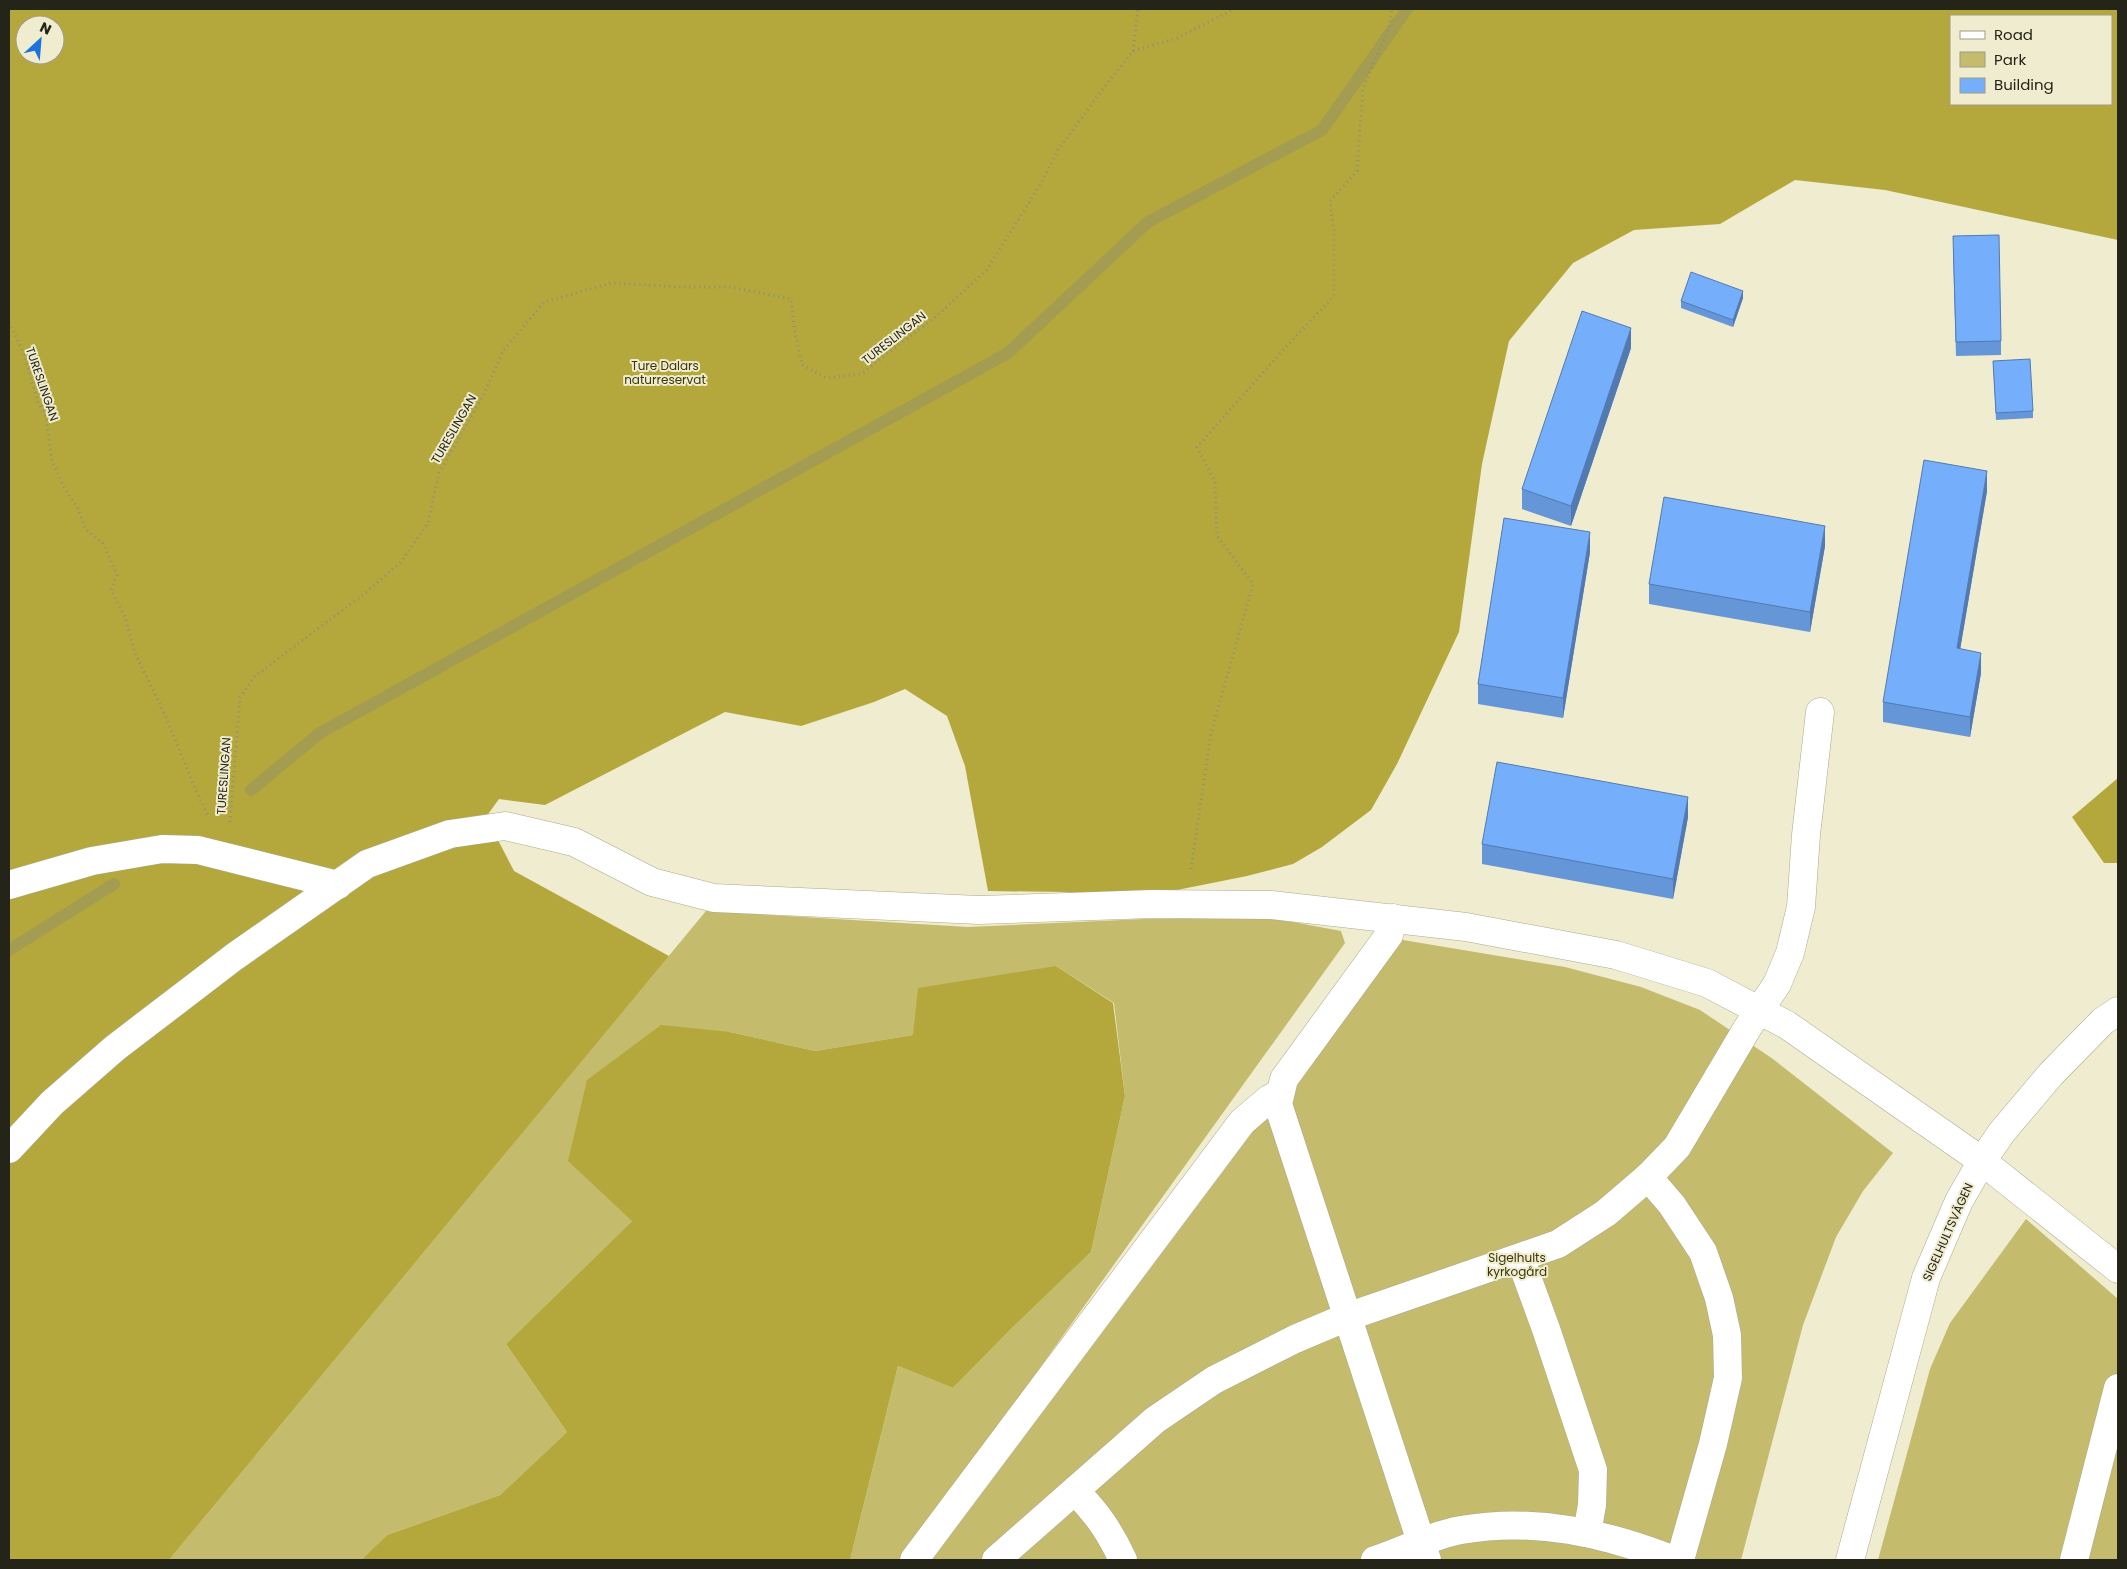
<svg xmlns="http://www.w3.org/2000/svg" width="2127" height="1569" font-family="Poppins,sans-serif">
<rect width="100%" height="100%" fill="#efeccf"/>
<g fill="#c4bb6d">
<path d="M706 911 968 927 1144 919 1260 916 1341 931 1345 943 942 1504 899 1560H850L898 1366 953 1388 1012 1328 1091 1252 1125 1096 1114 1003 1056 966 913 1035 815 1051 730 1032 632 1221 506 1344 567 1432 500 1495 387 1535 361 1560H169Z"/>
<path d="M1397 939 1565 967 1641 987 1700 1010 1773 1059 1893 1153 1863 1191 1836 1237 1803 1325 1741 1560H932Z"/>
<path d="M2026 1219 2118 1299V1560H1878L1930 1369 1950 1323Z"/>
</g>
<g fill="#b4a83d" fill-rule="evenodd">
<path d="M9 9H2118V240L1885 190 1795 180 1720 224 1634 230 1573 263 1509 341 1482 464 1459 632 1397 764 1371 810 1322 847 1293 864 1247 876 1127 900 1064 892 988 891 965 766 947 716 905 689 874 702 801 726 725 712 545 805 499 799 486 817 514 871 669 956 169 1560H9ZM1951 16H2111V104H1951ZM25 25H55V55H25Z"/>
<path d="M2118 778V863H2104L2072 817Z"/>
<path d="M1056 966 1113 1003 1125 1096 1091 1252 1012 1328 953 1388 898 1366 850 1560H361L387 1535 500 1495 567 1432 506 1344 632 1221 568 1161 587 1080 661 1025 730 1032 815 1051 913 1035 918 988Z"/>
</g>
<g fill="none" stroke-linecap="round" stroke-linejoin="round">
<g stroke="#a49c50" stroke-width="12">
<path d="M251 790 320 733 1008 353 1148 222 1322 130 1407 9"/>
<path d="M9 950 114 884"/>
</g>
<g stroke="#aca98e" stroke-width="29">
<g id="minor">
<path d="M9 885 92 861 162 849 198 850 338 885"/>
<path d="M1393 918 1389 935 1284 1079 1278 1104 1427 1560"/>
<path d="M9 1149 52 1103 115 1048 234 957 367 864 450 834 505 826 574 842 652 882 714 898 979 910 1152 904 1271 905 1466 927 1616 955 1707 983 1787 1025 1982 1161 2118 1269"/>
<path d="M1648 1177 1672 1205 1703 1252 1719 1298 1727 1335 1728 1378 1713 1444 1680 1560"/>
<path d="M1520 1258 1546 1329 1593 1470 1592 1505 1587 1533"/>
<path d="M1075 1491C1097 1513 1110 1532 1123 1560"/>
<path d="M914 1560 1242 1122 1269 1099 1279 1094"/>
<path d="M996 1560 1155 1420 1214 1380 1295 1339 1347 1317 1558 1244 1606 1213 1648 1177 1677 1147 1748 1027 1777 984 1790 953 1801 907 1806 835 1820 712"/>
<path d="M1375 1560C1403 1551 1432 1535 1461 1530 1535 1517 1605 1533 1674 1560"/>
<path d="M1850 1560 1926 1278 1959 1201 1982 1161 2002 1132 2051 1074 2103 1021 2118 1011"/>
<path d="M2074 1560 2118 1388"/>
</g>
</g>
<g stroke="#908e7a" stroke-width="3" stroke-dasharray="1 4" stroke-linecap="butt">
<path d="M1133 51 1138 9"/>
<path d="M9 322 24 354 37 400 46 417 52 461 63 485 77 507 86 530 103 543 117 575 111 590 125 617 135 653 166 717 194 786 208 816"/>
<path d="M230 822 240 697 255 676 364 594 401 562 428 523 439 473 483 396 503 351 544 302 611 283 685 287H730L791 299 794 327 802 365 827 378 861 374 933 319 986 271 1041 183 1058 150 1105 86 1133 51 1177 38 1234 9"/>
<path d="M1191 869 1211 733 1253 584 1217 536 1215 482 1197 447 1283 350 1334 296V231L1330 201 1357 171 1363 88 1389 27 1392 9"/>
</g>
<use href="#minor" stroke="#fff" stroke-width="28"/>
</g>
<g fill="#6596d8">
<path d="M1953 250 2001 341V355L1956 356Z"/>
<path d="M1743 298 1733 327 1681 308V301Z"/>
<path d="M1631 348 1571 526 1522 509V489Z"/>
<path d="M1993 361 2033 411V418L1996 420Z"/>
<path d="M1987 491 1960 649 1981 673 1970 737 1883 722V702Z"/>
<path d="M1825 546 1810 632 1649 604V584Z"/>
<path d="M1590 552 1563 718 1478 704V684Z"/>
<path d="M1688 817 1673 899 1482 864V844Z"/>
</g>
<g fill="#527ab0">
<path d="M1743 291V298L1733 327V320Z"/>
<path d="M1631 328V348L1571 526V506Z"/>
<path d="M1987 471V491L1957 668V648Z"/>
<path d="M1825 526V546L1810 632V612Z"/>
<path d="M1590 532V552L1563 718V698Z"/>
<path d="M1981 653V673L1970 737V717Z"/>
<path d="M1688 797V817L1673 899V879Z"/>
</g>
<g fill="#75aefb" stroke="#527ab0">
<path d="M1999 235 2001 341 1956 342 1953 236Z"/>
<path d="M1691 272 1743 291 1733 320 1681 301Z"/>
<path d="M1582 311 1631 328 1571 506 1522 489Z"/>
<path d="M2030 359 2033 411 1996 413 1993 361Z"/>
<path d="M1924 460 1987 471 1957 648 1981 653 1970 717 1883 702Z"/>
<path d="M1664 497 1825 526 1810 612 1649 584Z"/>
<path d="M1504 518 1590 532 1563 698 1478 684Z"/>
<path d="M1497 762 1688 797 1673 879 1482 844Z"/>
</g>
<g text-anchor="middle" stroke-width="4" stroke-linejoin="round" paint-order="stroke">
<g font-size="12" fill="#252419" stroke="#efeccf">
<text transform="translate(894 338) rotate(-38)" y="4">TURESLINGAN</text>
<text transform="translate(42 384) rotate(71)" y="4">TURESLINGAN</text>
<text transform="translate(454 429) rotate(-60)" y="4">TURESLINGAN</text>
<text transform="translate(224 776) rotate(-86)" y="4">TURESLINGAN</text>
<text transform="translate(1948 1232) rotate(-66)" y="4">SIGELHULTSVÄGEN</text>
</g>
<g font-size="12" fill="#3b3608" stroke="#efeccf">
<text x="665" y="370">Ture Dalars<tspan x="665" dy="14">naturreservat</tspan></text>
<text x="1517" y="1262">Sigelhults<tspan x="1517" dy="14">kyrkogård</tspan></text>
</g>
</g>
<rect width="2127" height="1569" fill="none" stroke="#252419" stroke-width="20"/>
<rect x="1950" y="15" width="162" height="90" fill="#efeccf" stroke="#9e9c86"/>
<rect x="1960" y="31" width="25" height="8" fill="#ffffff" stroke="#9e9c86"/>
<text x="1994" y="40" font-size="15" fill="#252419">Road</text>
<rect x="1960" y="52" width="25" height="15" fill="#c4bb6d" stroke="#9e9c86"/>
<text x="1994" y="65" font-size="15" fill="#252419">Park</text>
<rect x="1960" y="78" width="25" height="15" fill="#75aefb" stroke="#9e9c86"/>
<text x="1994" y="90" font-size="15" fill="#252419">Building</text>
<g transform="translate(40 40) rotate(26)"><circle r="24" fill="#efeccf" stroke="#9e9c86"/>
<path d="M0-4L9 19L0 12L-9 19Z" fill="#1b74dd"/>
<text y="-8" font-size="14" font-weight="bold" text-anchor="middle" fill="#252419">N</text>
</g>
</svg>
